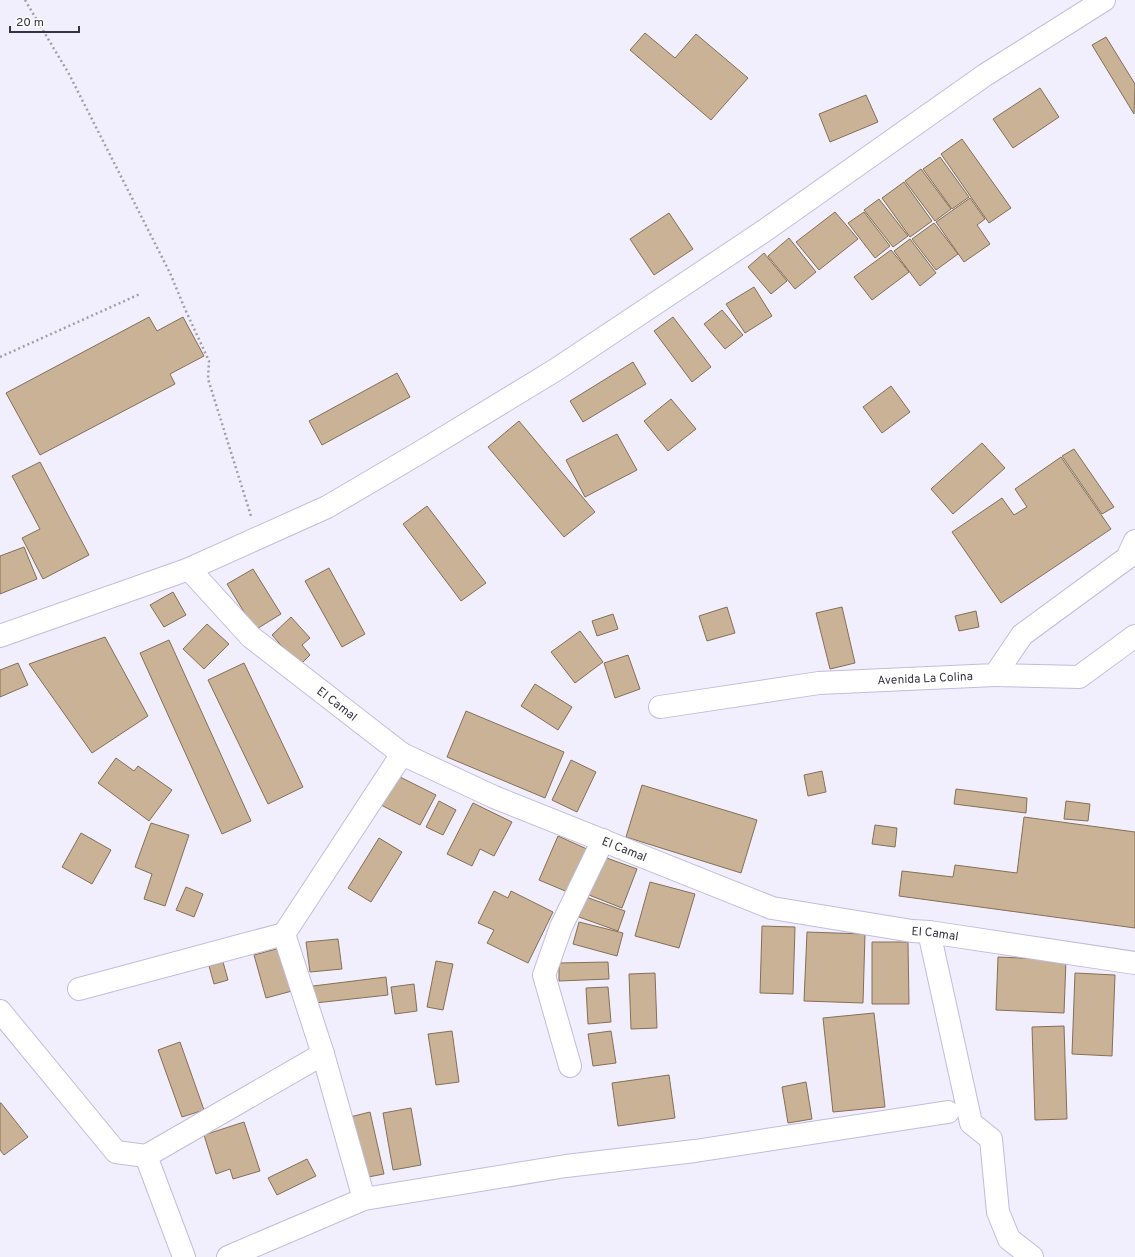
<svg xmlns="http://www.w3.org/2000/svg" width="1135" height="1257" font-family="Overpass,sans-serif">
<rect width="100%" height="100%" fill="#f1effd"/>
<g fill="#c9b296" stroke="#856f55">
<path d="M645 33 675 58 696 34 748 78 711 120 630 50Z"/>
<path d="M1106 37 1135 84 1134 114 1092 45Z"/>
<path d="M1040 88 1059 117 1013 148 993 119Z"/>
<path d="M866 95 878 122 830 142 819 114Z"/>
<path d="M962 139 1011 208 989 223 941 154Z"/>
<path d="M940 157 969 197 952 209 923 169Z"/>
<path d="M921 169 951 209 935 221 905 181Z"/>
<path d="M904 182 932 221 910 237 882 198Z"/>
<path d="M970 198 985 219 977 225 990 244 964 262 936 222Z"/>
<path d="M879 199 908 236 893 247 864 210Z"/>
<path d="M835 212 858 239 819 270 796 242Z"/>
<path d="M864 212 890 246 875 258 848 223Z"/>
<path d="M669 213 693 249 654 275 630 239Z"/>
<path d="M934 223 958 254 936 270 912 239Z"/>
<path d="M789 238 816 272 795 289 768 256Z"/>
<path d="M910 239 936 273 920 286 894 251Z"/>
<path d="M891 250 909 272 872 300 854 277Z"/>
<path d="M764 253 787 281 771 294 748 267Z"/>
<path d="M754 287 772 316 745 333 726 304Z"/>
<path d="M722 310 743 335 725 349 704 324Z"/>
<path d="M149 317 157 331 183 317 204 356 170 374 175 384 40 455 6 393Z"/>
<path d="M673 317 711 367 692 382 654 331Z"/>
<path d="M633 362 646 384 583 422 570 401Z"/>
<path d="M397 373 410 397 322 445 309 421Z"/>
<path d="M891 386 910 412 882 433 863 407Z"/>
<path d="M671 399 696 429 668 451 644 421Z"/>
<path d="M519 421 595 512 564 537 488 447Z"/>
<path d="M617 434 637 470 585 497 566 460Z"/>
<path d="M982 443 1005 468 953 514 931 489Z"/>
<path d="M1074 449 1114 507 1102 514 1062 456Z"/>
<path d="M1061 457 1111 529 1001 603 952 532 1002 498 1014 515 1027 507 1015 489Z"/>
<path d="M40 462 89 555 43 579 22 538 40 529 12 476Z"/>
<path d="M427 506 486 583 461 601 403 524Z"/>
<path d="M24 547 37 579 0 594V556Z"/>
<path d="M329 568 365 634 342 647 305 581Z"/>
<path d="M253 569 281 614 255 630 227 584Z"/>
<path d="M173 592 186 615 164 627 150 605Z"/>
<path d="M727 607 735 633 707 641 699 616Z"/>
<path d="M842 607 855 663 830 669 816 613Z"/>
<path d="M976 611 979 627 959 631 955 616Z"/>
<path d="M613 614 618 629 597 636 592 621Z"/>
<path d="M291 617 310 638 302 645 310 655 299 666 272 635Z"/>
<path d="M207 624 229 644 204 669 183 649Z"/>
<path d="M580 631 603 662 575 683 551 652Z"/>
<path d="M105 637 148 716 92 753 29 664Z"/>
<path d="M169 640 251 821 222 834 140 653Z"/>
<path d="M628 655 640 689 615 698 604 663Z"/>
<path d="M18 663 28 685 0 697V670Z"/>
<path d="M244 663 303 787 268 804 208 680Z"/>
<path d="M535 684 572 707 558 730 521 706Z"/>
<path d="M466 711 564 752 545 798 447 757Z"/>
<path d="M116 758 134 771 138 766 172 790 149 821 98 783Z"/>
<path d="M571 760 596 772 577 812 552 800Z"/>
<path d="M822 771 826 792 808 796 804 775Z"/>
<path d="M396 775 436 795 420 825 381 805Z"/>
<path d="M642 785 757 820 741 873 626 837Z"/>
<path d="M956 789 1027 798 1026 813 954 804Z"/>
<path d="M439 801 456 810 443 835 426 827Z"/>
<path d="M1066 801 1090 804 1088 821 1064 819Z"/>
<path d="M473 803 512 822 494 856 480 849 472 866 447 854Z"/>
<path d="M1024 817 1135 832V928L899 896 902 871 953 877 955 865 1017 873Z"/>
<path d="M151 823 189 835 165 906 144 899 152 874 135 867Z"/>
<path d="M875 825 897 828 895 847 872 844Z"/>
<path d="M81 833 111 850 92 884 62 867Z"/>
<path d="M558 836 589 850 570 893 539 880Z"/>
<path d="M379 838 402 852 371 902 348 888Z"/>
<path d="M604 857 637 869 622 908 589 895Z"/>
<path d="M650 882 695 894 679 948 635 936Z"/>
<path d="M186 887 203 894 194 917 176 910Z"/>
<path d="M494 891 508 898 511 891 553 912 528 963 487 943 494 930 478 923Z"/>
<path d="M586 897 625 911 618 931 579 917Z"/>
<path d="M579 922 623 933 617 956 573 944Z"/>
<path d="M762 926 795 927 793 994 760 993Z"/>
<path d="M807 932 865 934 863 1003 804 1001Z"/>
<path d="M338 939 342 969 310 972 306 942Z"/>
<path d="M872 942H908L909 1004H872Z"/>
<path d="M280 948 292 991 266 998 254 955Z"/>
<path d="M998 957 1066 960 1064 1013 996 1010Z"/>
<path d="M436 961 453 964 443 1010 427 1007Z"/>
<path d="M223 962 228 980 214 984 209 966Z"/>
<path d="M608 962 609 979 559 981V963Z"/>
<path d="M655 973 657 1028 631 1029 629 974Z"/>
<path d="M1075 973 1115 975 1112 1056 1072 1054Z"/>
<path d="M386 977 388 995 315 1003 313 986Z"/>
<path d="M414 984 417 1011 395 1014 391 987Z"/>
<path d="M608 987 611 1022 588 1024 586 988Z"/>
<path d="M874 1013 885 1107 833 1112 823 1018Z"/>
<path d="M1064 1026 1067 1119 1035 1120 1032 1027Z"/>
<path d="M452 1031 459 1082 436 1085 428 1034Z"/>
<path d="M611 1031 616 1063 593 1066 588 1034Z"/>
<path d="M180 1042 204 1110 182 1117 158 1050Z"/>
<path d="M669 1075 675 1118 618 1126 612 1083Z"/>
<path d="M806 1082 812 1119 788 1123 782 1087Z"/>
<path d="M0 1103H1L28 1137 4 1155 0 1150Z"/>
<path d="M411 1108 421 1165 393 1170 383 1113Z"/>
<path d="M370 1112 384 1174 363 1178 350 1117Z"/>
<path d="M244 1122 260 1171 233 1179 230 1169 216 1174 204 1135Z"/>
<path d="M307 1159 316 1176 277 1195 268 1178Z"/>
</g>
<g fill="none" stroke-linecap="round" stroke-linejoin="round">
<g stroke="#c1bcde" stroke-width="24">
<g id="minor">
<path id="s1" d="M189 569 251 637 402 754 494 797 772 908 912 931 929 932 1135 963"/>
<path d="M995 675 1079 677 1135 636"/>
<path id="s2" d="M660 707 819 683 995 675 1022 635 1127 558 1135 541"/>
<path d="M929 932 971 1123 991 1139 998 1212 1009 1239 1032 1257"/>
<path d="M79 989 284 934"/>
<path d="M0 1011 116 1152 146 1156"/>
<path d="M570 1066 544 975 561 927 603 840"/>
<path d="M364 1199 323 1054 284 934 402 754"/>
<path d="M184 1257 146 1156 323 1054"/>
<path d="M228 1257 364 1199 566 1166 695 1151 948 1112"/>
</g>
</g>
<g stroke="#c1bcde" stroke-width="24">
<path id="trunk" d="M0 636 189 569 327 507 419 453 557 369 764 231 985 75 1104 0"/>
</g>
<g stroke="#a09eab" stroke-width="2.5" stroke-dasharray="2 3" stroke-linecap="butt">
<path d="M25 0 69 74 170 273 185 309 209 361 208 379 251 516"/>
<path d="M0 357 140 294"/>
</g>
<use href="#minor" stroke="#fff" stroke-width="22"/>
<use href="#trunk" stroke="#fff" stroke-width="22"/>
</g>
<g text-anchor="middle" stroke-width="3.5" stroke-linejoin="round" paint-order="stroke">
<g font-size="12" fill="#353340" stroke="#fefefe">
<text dy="4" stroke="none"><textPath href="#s2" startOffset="267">Avenida La Colina</textPath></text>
<text dy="4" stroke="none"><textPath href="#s1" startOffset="201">El Camal</textPath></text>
<text dy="4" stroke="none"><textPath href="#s1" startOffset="525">El Camal</textPath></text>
<text dy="4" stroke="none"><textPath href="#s1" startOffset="849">El Camal</textPath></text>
</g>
</g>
<path d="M10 26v6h69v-6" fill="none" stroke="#353340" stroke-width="2"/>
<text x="16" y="26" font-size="12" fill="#353340" stroke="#fefefe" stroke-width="3" paint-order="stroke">20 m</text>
</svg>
